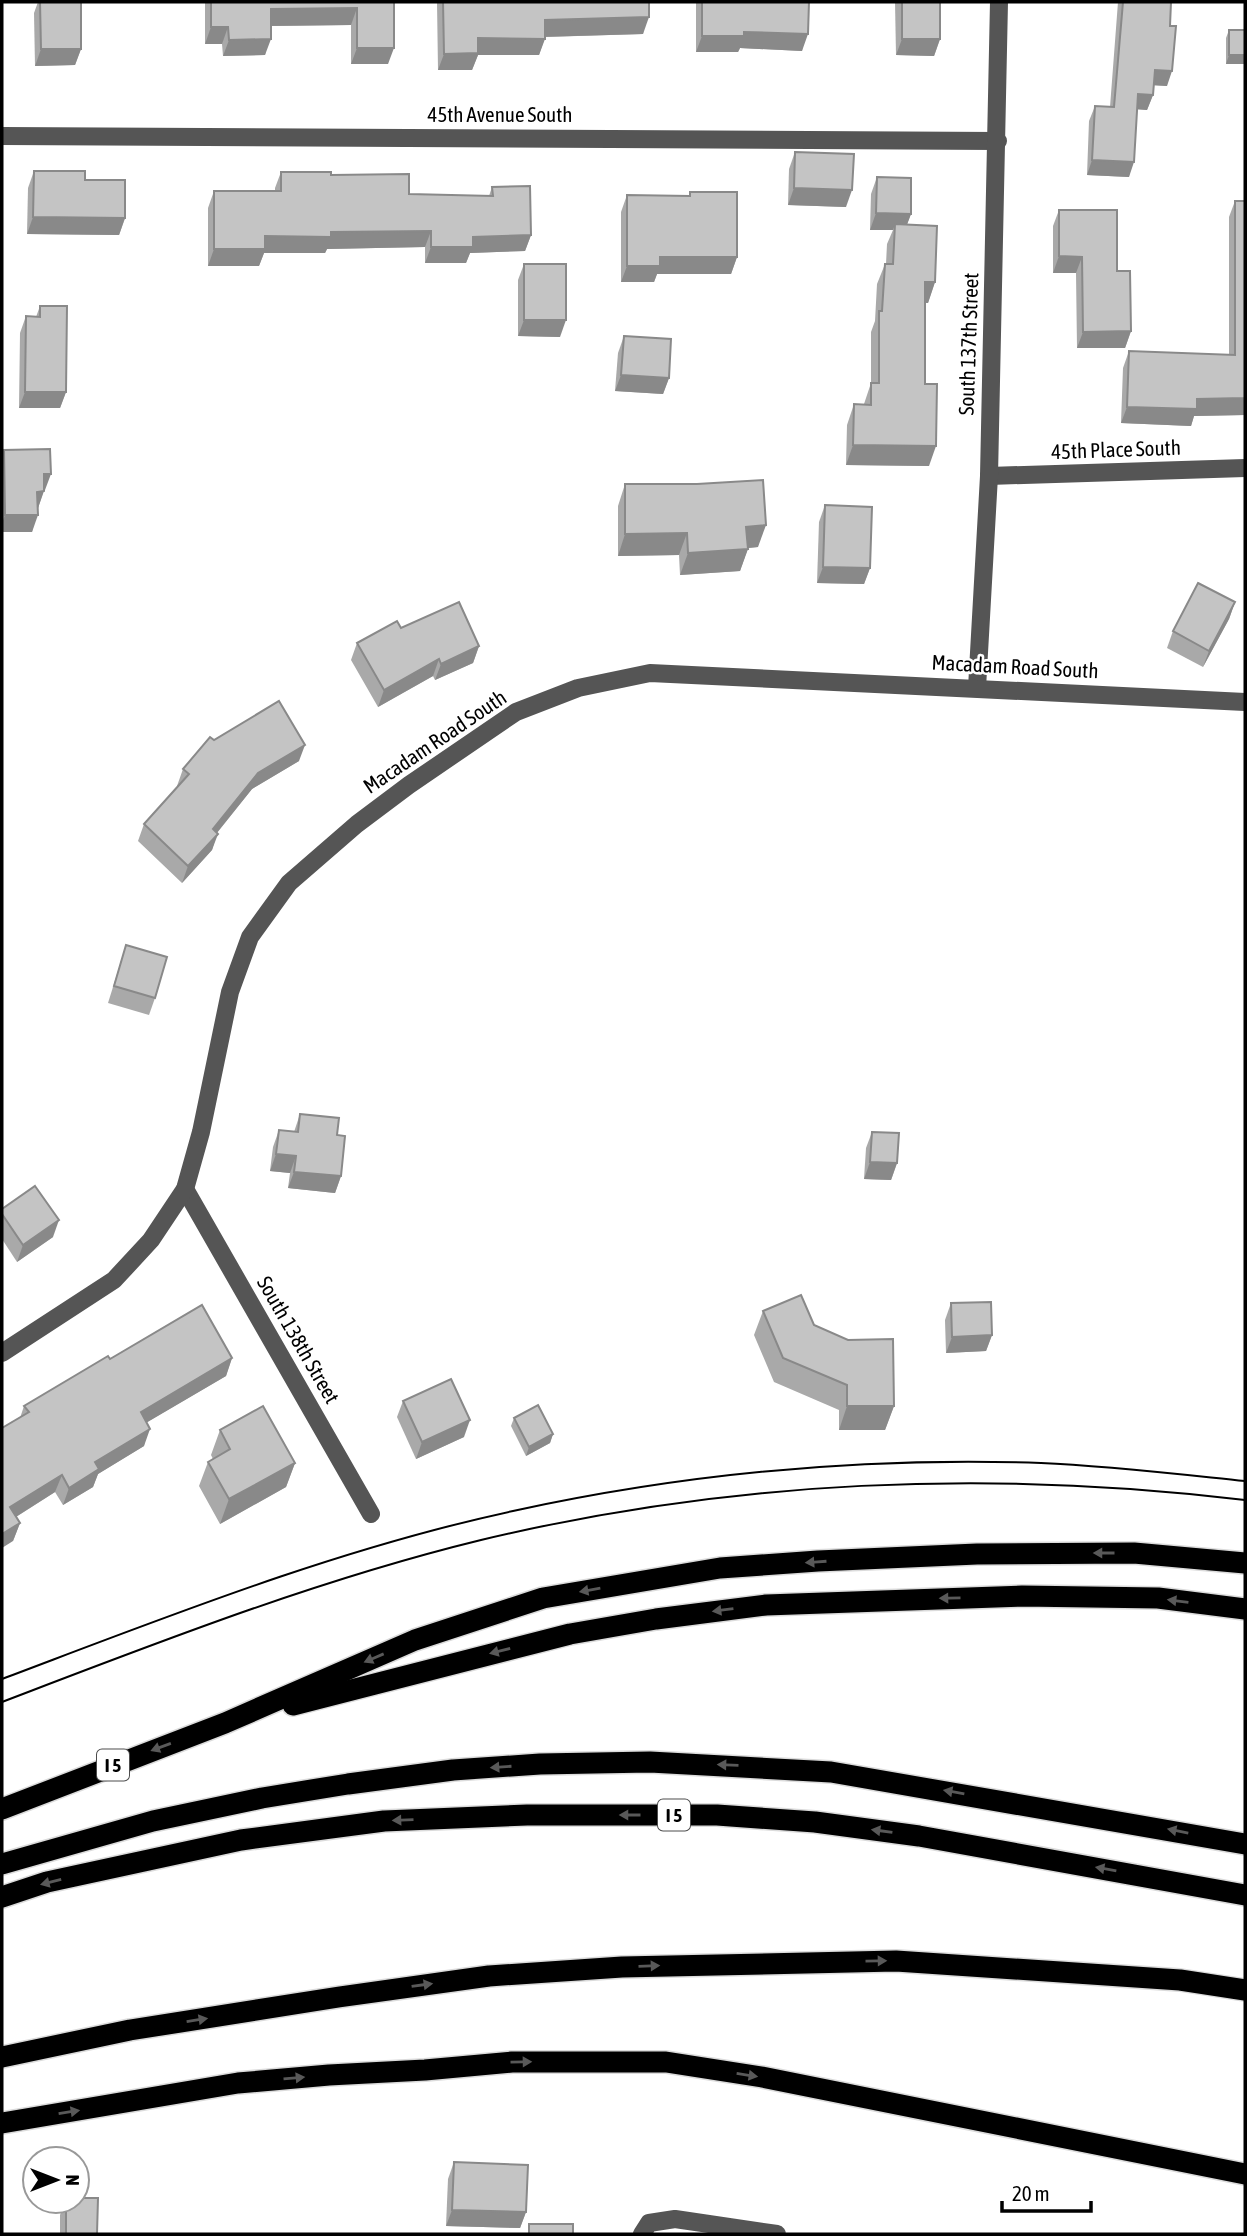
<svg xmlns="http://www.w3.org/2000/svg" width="1247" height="2236" font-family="'Asap Condensed',sans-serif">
<rect width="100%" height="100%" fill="#fff"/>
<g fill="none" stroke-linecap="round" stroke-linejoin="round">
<g stroke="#dbdbdb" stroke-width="24">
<g id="highway">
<path d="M293 1705 570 1634 656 1619 766 1605 1022 1596 1158 1598 1245 1609"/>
<path d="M2 1809 225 1723 415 1640 543 1598 720 1568 818 1561 977 1554 1134 1553 1245 1563"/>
<path d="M2 1864 153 1821 262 1798 348 1784 453 1770 540 1764 650 1762 831 1772 1245 1844"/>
<path d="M2 1897 47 1882 241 1840 384 1821 527 1815H717L815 1822 919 1836 1245 1895"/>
<path d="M2 2057 130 2030 339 1997 489 1976 622 1967 896 1961 1180 1980 1245 1990"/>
<path d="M2 2123 238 2083 329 2075 425 2070 512 2062H666L762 2077 1245 2174"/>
</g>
</g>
<g stroke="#555" stroke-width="18">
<path d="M2 136 998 141"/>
<path d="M989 476 1245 468"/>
<path d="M977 688 989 476 999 2"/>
<path d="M185 1189 371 1514"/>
<path d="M2 1353 114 1280 151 1240 185 1189 201 1132 230 992 250 937 289 883 357 824 409 785 516 712 578 688 650 673 1245 702"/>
<path d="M642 2234 649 2223 675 2219 777 2234"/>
</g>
<use href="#highway" stroke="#000" stroke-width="21"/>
<g stroke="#000" stroke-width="2">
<path d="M2 1679C169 1616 337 1549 513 1511 687 1473 863 1457 1041 1463 1109 1466 1177 1474 1245 1481"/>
<path d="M2 1702C159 1642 317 1580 481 1540 731 1480 991 1469 1245 1500"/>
</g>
</g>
<g fill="#a9a9a9">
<path d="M38 2H81V49L75 65 35 66 34 13Z"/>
<path d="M205 2H394L388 64H351V25L271 26 265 55 223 56 222 44H205Z"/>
<path d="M437 2H649L643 34 545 37 539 55H478L472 70H438Z"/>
<path d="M696 2H809L802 51 740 48 738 52H696Z"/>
<path d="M895 2H940V39L934 56 896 55Z"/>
<path d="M1118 2H1171L1167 86 1153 85V95L1147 110 1137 109 1129 177 1087 175 1089 121 1095 106 1110 107Z"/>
<path d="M1229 30H1245V64H1226V38Z"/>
<path d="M795 152 846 207 788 205 789 169Z"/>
<path d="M34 171 85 180 125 218 119 235 27 234 28 188Z"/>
<path d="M281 172 331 175 409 194 489 196 492 187 531 235 525 251 470 253 466 263H425V247L327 249 325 253H264L259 266H208V208L214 191H275V188Z"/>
<path d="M877 177 911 214 907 224 935 282 928 303H925V384L929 466 846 465 847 425 854 404H864L871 383V332L875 321 877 284 885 264H886L887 244 893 230H870L871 194Z"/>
<path d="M690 192 737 257 731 274H657L654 282H621V212L627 195 689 196Z"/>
<path d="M1235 201 1245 415 1194 416 1191 426 1121 423 1123 368 1129 351 1229 355V217Z"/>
<path d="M1059 210 1117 271 1131 331 1125 348H1077L1076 273H1053V226Z"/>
<path d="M524 264 560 337 518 336V280Z"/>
<path d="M40 306 66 392 60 408H19L20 333 26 316 36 317Z"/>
<path d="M624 336 669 378 663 394 615 391 618 353Z"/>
<path d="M4 450 44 490 38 508 32 532H2V455Z"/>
<path d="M625 484 758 547 748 548 740 571 680 575 679 555 618 556V506Z"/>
<path d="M825 505 870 568 864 584 817 583 819 522Z"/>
<path d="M1235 602 1229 619 1203 667 1167 648 1173 631Z"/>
<path d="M401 628 479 646 473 663 435 680 433 676 378 707 351 660 357 643Z"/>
<path d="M214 740 299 761 252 789 217 833 212 850 182 883 138 841 144 824 178 787 177 786 183 769Z"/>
<path d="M126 945 155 998 149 1015 108 1003Z"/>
<path d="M300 1114 337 1135 341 1176 335 1193 288 1188 290 1173 270 1171 273 1147 279 1130 294 1132Z"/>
<path d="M872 1132 897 1163 891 1180 864 1179 866 1148Z"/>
<path d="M2 1209 53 1237 17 1262 2 1239Z"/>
<path d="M951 1303 992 1335 986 1351 946 1353 945 1320Z"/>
<path d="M763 1311 814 1325 894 1406 885 1430H839V1410L774 1382 754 1335Z"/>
<path d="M232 1358 226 1376 147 1422 144 1446 98 1474 93 1487 63 1505 55 1492 16 1517 20 1523 13 1541 20 1418 24 1406 110 1359Z"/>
<path d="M403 1401 464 1437 416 1459 397 1417Z"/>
<path d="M514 1418 553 1434 550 1443 526 1456 511 1426Z"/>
<path d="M220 1430 295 1463 286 1487 220 1524 199 1486 208 1462 213 1459 211 1455Z"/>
<path d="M454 2162 526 2212 520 2228 446 2226 448 2179Z"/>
<path d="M65 2201H77L97 2234H60V2215Z"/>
</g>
<g fill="#898989">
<path d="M357 8 351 25 265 26 271 9Z"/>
<path d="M649 17 643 34 539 37 545 20Z"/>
<path d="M211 27H228L222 44H205Z"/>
<path d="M744 32 808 34 802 51 740 48 738 52H696L702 36Z"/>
<path d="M478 38 545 39 539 55H478L472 70H438L444 54Z"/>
<path d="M271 39 265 55 223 56 229 40Z"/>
<path d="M902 39H940L934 56 896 55Z"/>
<path d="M357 48H394L388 64H351Z"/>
<path d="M41 49H81L75 65 35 66Z"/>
<path d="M1229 55H1245V64H1226Z"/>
<path d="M1155 70 1172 71 1167 86 1149 85Z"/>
<path d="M1138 94 1153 95 1147 110 1133 109Z"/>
<path d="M1092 160 1134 162 1129 177 1087 175Z"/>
<path d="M794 188 852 190 846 207 788 205Z"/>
<path d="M876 213 911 214 905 230 895 224 893 230H870Z"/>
<path d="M33 217 125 218 119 235 27 234Z"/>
<path d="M431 231 425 247 327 249 325 253H264L259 266H208L214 249 265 236 331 232Z"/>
<path d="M531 235 525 251 470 253 466 263H425L431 247 473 237Z"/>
<path d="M1059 256 1082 257 1076 273H1053Z"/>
<path d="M660 257H737L731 274H657L654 282H621L627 266Z"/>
<path d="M925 282H935L928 303 917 302Z"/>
<path d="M524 320H566L560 337 518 336Z"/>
<path d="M1131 331 1125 348H1077L1083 332Z"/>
<path d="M621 375 669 378 663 394 615 391Z"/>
<path d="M25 392H66L60 408H19Z"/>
<path d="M1245 398V415L1194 416 1191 426 1121 423 1127 407 1197 399Z"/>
<path d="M853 445 936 446 929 466 846 465Z"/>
<path d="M44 474H51L45 490Z"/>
<path d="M44 491 38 508 37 492Z"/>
<path d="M5 515H38L32 532H2V523Z"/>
<path d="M766 525 758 547 738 549 746 527Z"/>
<path d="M687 533 679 555 618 556 625 534Z"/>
<path d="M748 549 740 571 680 575 688 553Z"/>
<path d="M823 567 870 568 864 584 817 583Z"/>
<path d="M1235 602 1229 619 1203 667 1209 651Z"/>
<path d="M479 646 473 663 435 680 441 664Z"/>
<path d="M439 659 433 676 378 707 384 690Z"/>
<path d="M305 745 299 761 252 789 207 845 213 829 258 773Z"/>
<path d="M218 834 212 850 182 883 188 866Z"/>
<path d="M276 1154 296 1156 290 1173 270 1171Z"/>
<path d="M870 1162 897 1163 891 1180 864 1179Z"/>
<path d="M294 1172 341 1176 335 1193 288 1188Z"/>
<path d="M59 1220 53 1237 17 1262 23 1245Z"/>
<path d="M992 1335 986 1351 946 1353 952 1337Z"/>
<path d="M232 1358 226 1376 134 1430 141 1412Z"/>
<path d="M847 1406H894L885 1430H839Z"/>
<path d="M470 1420 464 1437 416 1459 422 1442Z"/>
<path d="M150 1429 144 1446 98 1474 93 1487 63 1505 69 1488 95 1462Z"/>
<path d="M553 1434 550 1443 526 1456 529 1447Z"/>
<path d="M295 1463 286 1487 220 1524 229 1499Z"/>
<path d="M62 1475 55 1492 3 1525 10 1507Z"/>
<path d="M20 1523 13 1541 2 1548V1534Z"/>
<path d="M452 2210 526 2212 520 2228 446 2226Z"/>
</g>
<g fill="#c4c4c4" stroke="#898989" stroke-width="2">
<path d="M40 2H81V49H41Z"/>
<path d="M211 2H394V48H357V8L271 9V39L229 40 228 27H211Z"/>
<path d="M443 2H649V17L545 20V39L478 38V53L444 54Z"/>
<path d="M702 2H809L808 34 744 32V36H702Z"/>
<rect x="902" y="2" width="38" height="37"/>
<path d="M1123 2H1171L1170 26H1176L1172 71 1155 70 1153 95 1138 94 1134 162 1092 160 1095 106 1114 107Z"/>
<rect x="1229" y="30" width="16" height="25"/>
<path d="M795 152 854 154 852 190 794 188Z"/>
<path d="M34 171H85V180H125V218L33 217Z"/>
<path d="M281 172H331V175L409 174V194L493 196 492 187 530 186 531 235 473 237V247H431V231L331 232V237L265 236V249H214V191H281Z"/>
<path d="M877 177 911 178V214L876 213Z"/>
<path d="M690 192H737V257H660V266H627V195L690 196Z"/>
<path d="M1235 201H1245V398L1197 399V409L1127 407 1129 351 1235 355Z"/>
<path d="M1059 210H1117V271H1130L1131 331 1083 332 1082 257 1059 256Z"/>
<path d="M895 224 937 226 935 282H925V384H937L936 446 853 445 854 404 871 405V383H879V311H882L885 264H893Z"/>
<rect x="524" y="264" width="42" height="56"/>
<path d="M40 306H67L66 392H25L26 316 40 317Z"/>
<path d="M624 336 671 339 669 378 621 375Z"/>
<path d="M50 449 51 474H44V491L37 492 38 515H5L4 450Z"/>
<path d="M763 480 766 525 746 527 748 549 688 553 687 533 625 534V484H697Z"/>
<path d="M825 505 872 507 870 568 823 567Z"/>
<path d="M1198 583 1235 602 1209 651 1173 631Z"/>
<path d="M459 602 479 646 441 664 439 659 384 690 357 643 397 621 401 628Z"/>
<path d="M279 701 305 745 258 773 213 829 218 834 188 866 144 824 189 774 183 769 210 737 214 740Z"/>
<path d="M126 945 167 957 155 998 114 986Z"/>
<path d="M300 1114 339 1118 337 1135 345 1136 341 1176 294 1172 296 1156 276 1154 279 1130 298 1132Z"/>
<path d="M872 1132 899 1133 897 1163 870 1162Z"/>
<path d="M35 1186 59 1220 23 1245 2 1214V1209Z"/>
<path d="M801 1295 814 1325 848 1340 893 1339 894 1406H847V1385L783 1358 763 1311Z"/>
<path d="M991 1302 992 1335 952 1337 951 1303Z"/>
<path d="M202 1305 232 1358 141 1412 150 1429 95 1462 99 1469 69 1488 62 1475 10 1507 20 1523 2 1534V1428L29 1412 24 1406 108 1356 110 1359Z"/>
<path d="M451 1379 470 1420 422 1442 403 1401Z"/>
<path d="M538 1405 553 1434 529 1447 514 1418Z"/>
<path d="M263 1406 295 1463 229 1499 208 1462 230 1449 220 1430Z"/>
<path d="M454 2162 528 2165 526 2212 452 2210Z"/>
<path d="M77 2198H98L97 2234H66V2201H77Z"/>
<rect x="529" y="2224" width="44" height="10"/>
</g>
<defs><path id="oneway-solid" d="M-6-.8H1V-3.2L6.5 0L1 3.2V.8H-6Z" transform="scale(1.75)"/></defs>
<g fill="#595959">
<use href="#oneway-solid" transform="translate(1104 1553) rotate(180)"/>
<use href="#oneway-solid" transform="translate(816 1562) rotate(176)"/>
<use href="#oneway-solid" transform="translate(590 1590) rotate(170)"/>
<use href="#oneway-solid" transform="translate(950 1598) rotate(179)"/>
<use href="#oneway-solid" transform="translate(1178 1601) rotate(-173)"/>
<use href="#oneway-solid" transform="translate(723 1610) rotate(173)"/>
<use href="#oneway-solid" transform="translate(500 1651) rotate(166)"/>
<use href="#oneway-solid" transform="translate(374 1658) rotate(157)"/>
<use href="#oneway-solid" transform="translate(161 1747) rotate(160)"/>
<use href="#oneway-solid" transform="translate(728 1765) rotate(-178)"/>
<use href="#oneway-solid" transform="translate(501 1767) rotate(176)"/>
<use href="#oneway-solid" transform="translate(954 1792) rotate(-170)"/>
<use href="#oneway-solid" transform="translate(630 1815) rotate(180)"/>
<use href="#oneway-solid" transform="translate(403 1820) rotate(178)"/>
<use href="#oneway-solid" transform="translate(882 1831) rotate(-172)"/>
<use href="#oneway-solid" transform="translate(1178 1831) rotate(-169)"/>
<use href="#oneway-solid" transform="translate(1106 1869) rotate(-170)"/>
<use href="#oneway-solid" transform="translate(51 1882) rotate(166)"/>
<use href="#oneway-solid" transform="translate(876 1961) rotate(-1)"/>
<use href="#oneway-solid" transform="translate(649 1966) rotate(-2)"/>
<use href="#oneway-solid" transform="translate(422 1985) rotate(-8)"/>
<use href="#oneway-solid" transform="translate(197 2020) rotate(-9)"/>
<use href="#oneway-solid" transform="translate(521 2062) rotate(-1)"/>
<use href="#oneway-solid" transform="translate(747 2075) rotate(9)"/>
<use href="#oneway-solid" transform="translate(294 2078) rotate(-5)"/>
<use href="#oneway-solid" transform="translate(69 2112) rotate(-9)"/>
</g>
<g text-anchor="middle" stroke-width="5" stroke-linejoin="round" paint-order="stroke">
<g fill="#fff" stroke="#4c4c4c" stroke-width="2">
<rect x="97" y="1749.5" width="32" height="31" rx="5"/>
<rect x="658" y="1799.5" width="32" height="31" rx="5"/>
</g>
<g font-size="19" font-weight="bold" fill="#000">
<text x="113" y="1772">I 5</text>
<text x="674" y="1822">I 5</text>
</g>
<g font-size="21" fill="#000" stroke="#fff">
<text x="500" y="122">45th Avenue South</text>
<text transform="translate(969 344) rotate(-88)" y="7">South 137th Street</text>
<text transform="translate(1116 450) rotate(-2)" y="7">45th Place South</text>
<text transform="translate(1015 667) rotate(3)" y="7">Macadam Road South</text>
<text transform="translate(435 742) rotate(-34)" y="7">Macadam Road South</text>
<text transform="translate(298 1340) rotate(60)" y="7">South 138th Street</text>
</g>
</g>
<rect width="1247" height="2236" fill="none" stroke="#000000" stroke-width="7"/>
<g transform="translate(56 2180) rotate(90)"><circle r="33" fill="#ffffff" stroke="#999999" stroke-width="2"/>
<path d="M0-5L12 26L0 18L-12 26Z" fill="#000000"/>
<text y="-10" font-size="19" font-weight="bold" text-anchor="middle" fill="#000000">N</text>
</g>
<path d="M1002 2201v10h89v-10" fill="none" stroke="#000000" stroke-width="3.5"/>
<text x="1012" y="2201" font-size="21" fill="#000000" stroke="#ffffff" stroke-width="5" paint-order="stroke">20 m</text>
</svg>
